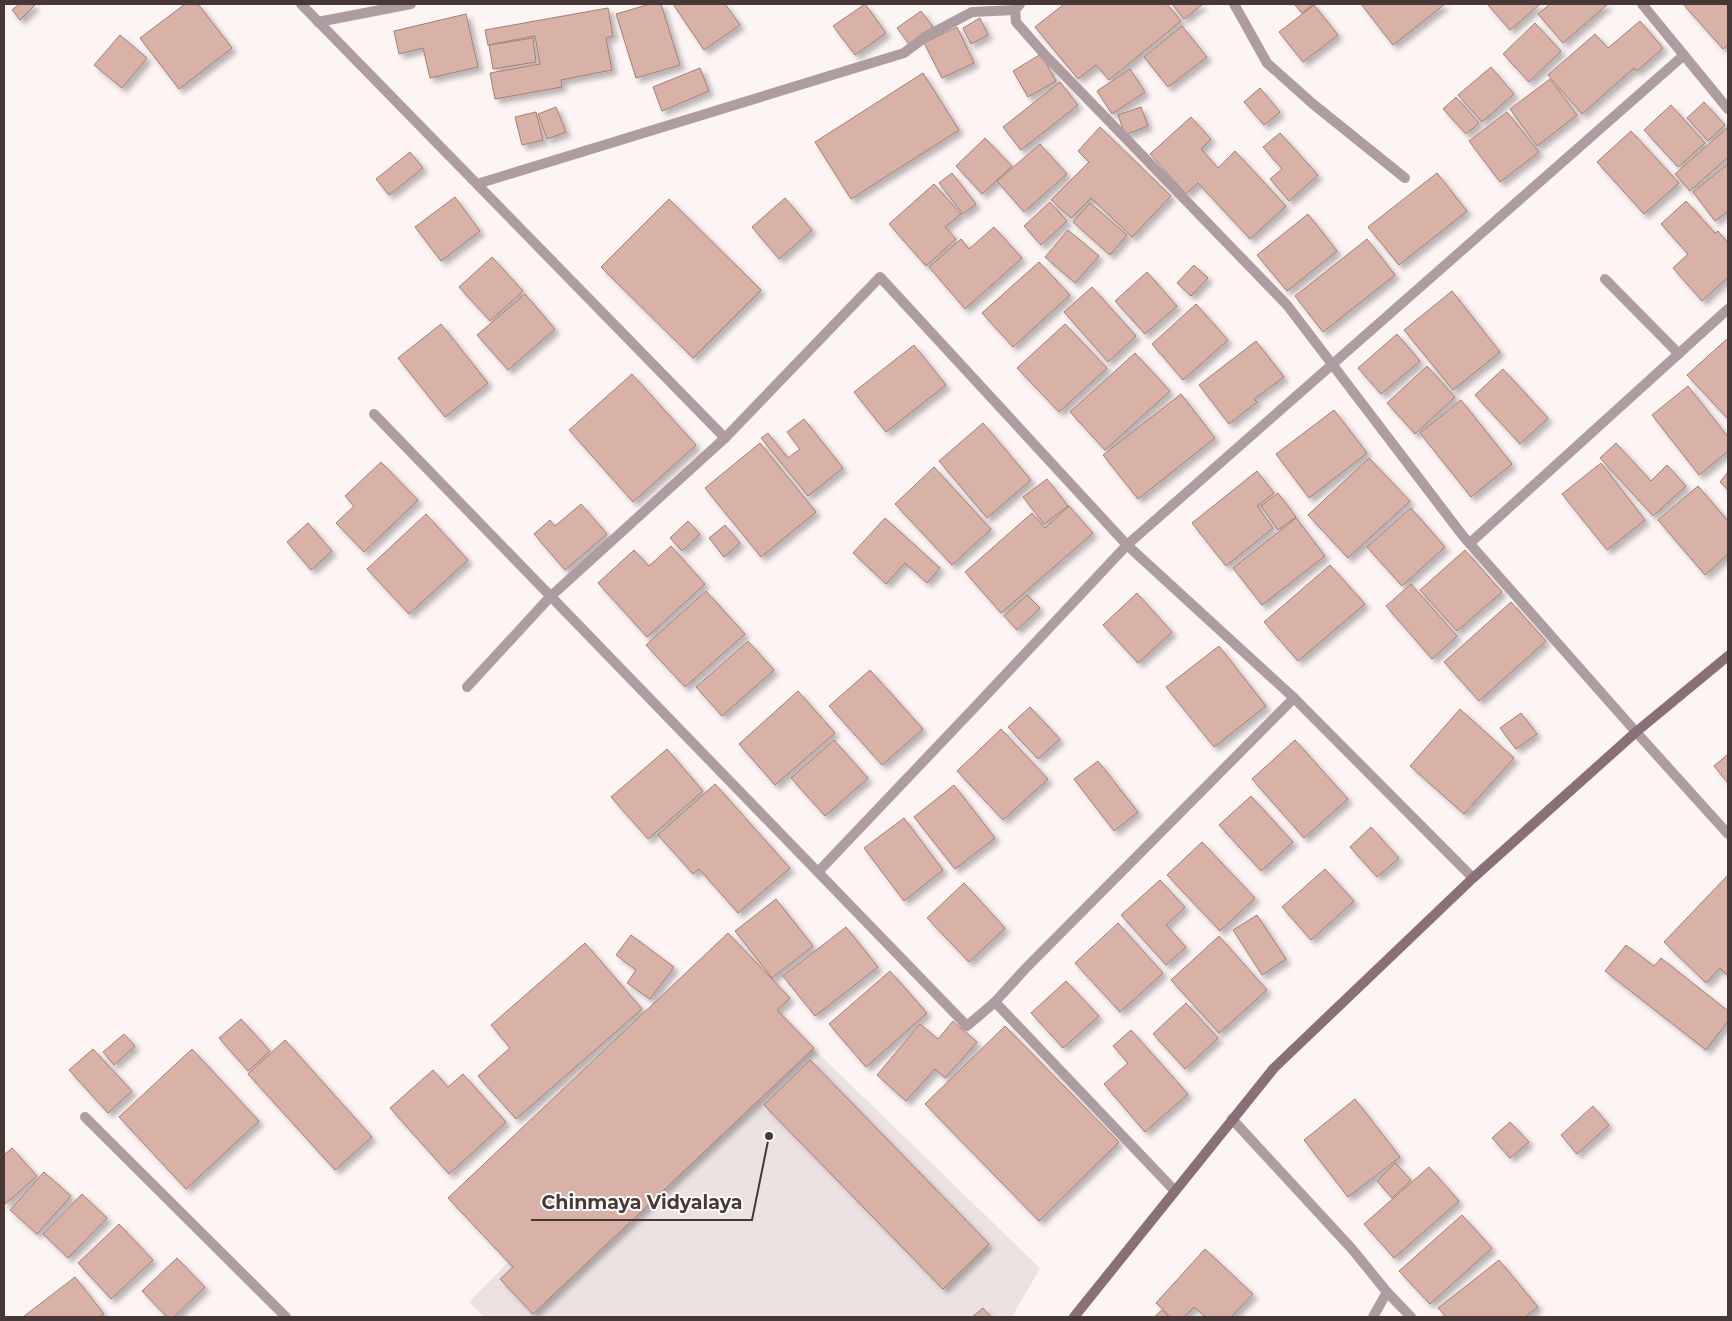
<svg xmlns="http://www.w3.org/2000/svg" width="1732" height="1321" font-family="Montserrat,sans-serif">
<defs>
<filter id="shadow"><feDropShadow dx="4.5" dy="4.5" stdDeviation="2.5" flood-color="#0004"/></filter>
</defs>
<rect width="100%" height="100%" fill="#fdf4f4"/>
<path fill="#ece2e2" d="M766 1003 1040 1268 1012 1317H484L469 1302Z"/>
<g fill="#d9b2a7" stroke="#a37e73" filter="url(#shadow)">
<path d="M19 4H34L35 5 20 20 12 10Z"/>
<path d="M185 4H198L232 48 179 89 140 38Z"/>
<path d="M650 4H661L680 65 636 78 616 14Z"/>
<path d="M673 4H725L740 25 704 50Z"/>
<path d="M865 4 886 33 855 55 833 26Z"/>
<path d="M1064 4H1167L1181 21 1109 80 1096 65 1078 79 1035 27Z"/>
<path d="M1172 4H1203L1184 19Z"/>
<path d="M1294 4H1314L1302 13Z"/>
<path d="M1361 4H1445L1393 45Z"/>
<path d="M1487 4H1540L1510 30Z"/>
<path d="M1550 4H1608L1563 43 1538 14Z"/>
<path d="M1683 4H1728V45L1723 49Z"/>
<path d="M1314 5 1338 35 1303 62 1279 32Z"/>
<path d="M608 8 613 36 606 38 612 70 561 80 562 87 495 99 490 73 540 64 535 36 488 45 485 30Z"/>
<path d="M921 11 933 27 909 44 897 28Z"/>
<path d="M466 14 478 67 430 78 423 48 399 54 394 31Z"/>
<path d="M980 18 988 35 971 44 963 28Z"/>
<path d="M1640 21 1663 48 1637 71 1634 68 1582 114 1548 75 1595 34 1608 48Z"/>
<path d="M1535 23 1561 51 1529 82 1503 54Z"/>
<path d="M1182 26 1207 57 1168 87 1144 57Z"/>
<path d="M957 27 974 63 942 78 924 43Z"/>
<path d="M120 35 147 58 122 88 94 65Z"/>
<path d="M533 38 536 62 493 69 489 45Z"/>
<path d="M1041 54 1056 81 1028 97 1013 71Z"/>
<path d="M1491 67 1514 94 1482 122 1458 95Z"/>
<path d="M700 68 709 91 662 111 653 87Z"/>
<path d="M1130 69 1145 92 1112 114 1097 91Z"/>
<path d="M923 73 959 130 851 199 815 142Z"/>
<path d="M1550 79 1577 115 1537 146 1510 109Z"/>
<path d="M1060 82 1078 105 1021 150 1003 127Z"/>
<path d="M1260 88 1280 112 1264 125 1244 102Z"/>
<path d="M1456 97 1479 123 1466 134 1443 109Z"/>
<path d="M1704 102 1725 125 1708 141 1687 118Z"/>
<path d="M1671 105 1705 143 1678 167 1644 130Z"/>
<path d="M556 107 566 132 547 139 538 114Z"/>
<path d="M1141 107 1148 126 1125 135 1118 115Z"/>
<path d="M536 112 543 140 522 145 515 117Z"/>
<path d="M1507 112 1539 152 1500 182 1469 141Z"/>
<path d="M1191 117 1211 139 1201 149 1218 168 1235 151 1286 206 1250 239 1198 183 1186 194 1150 154Z"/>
<path d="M1100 127 1171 196 1132 237 1091 198 1071 218 1051 200 1089 162 1078 151Z"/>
<path d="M1728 127V157L1690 191 1675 174Z"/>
<path d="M1631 131 1679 183 1644 214 1597 162Z"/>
<path d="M1280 133 1318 175 1289 201 1270 179 1282 169 1263 147Z"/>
<path d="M985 138 1012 166 982 194 956 166Z"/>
<path d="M1040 144 1067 174 1024 212 997 181Z"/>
<path d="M410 152 423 168 389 195 376 179Z"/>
<path d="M1728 164V211L1715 221 1693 192Z"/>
<path d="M952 173 976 204 963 214 939 183Z"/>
<path d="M1437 173 1467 211 1399 265 1368 227Z"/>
<path d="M934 184 961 214 945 227 956 239 926 266 889 224Z"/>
<path d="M455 197 480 231 441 261 415 227Z"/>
<path d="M785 198 812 230 779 259 752 227Z"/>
<path d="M669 199 761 290 693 358 601 267Z"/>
<path d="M1686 201 1715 233 1718 231 1728 243V277L1702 301 1673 268 1688 254 1661 224Z"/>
<path d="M1050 202 1067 221 1041 245 1024 226Z"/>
<path d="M1090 203 1127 235 1110 255 1073 222Z"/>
<path d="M1308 214 1337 251 1287 291 1257 255Z"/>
<path d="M994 227 1022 258 965 309 929 267 961 239 969 249Z"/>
<path d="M1068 230 1099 256 1075 283 1045 257Z"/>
<path d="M1367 239 1395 275 1323 332 1295 296Z"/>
<path d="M492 257 523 291 490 321 459 287Z"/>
<path d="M1039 262 1070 295 1013 347 982 313Z"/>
<path d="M1194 265 1208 278 1191 296 1177 283Z"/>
<path d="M1147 272 1177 306 1145 334 1115 301Z"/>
<path d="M1092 287 1136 336 1108 362 1064 312Z"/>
<path d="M1452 291 1500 352 1453 390 1404 330Z"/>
<path d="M525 294 555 329 508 370 477 335Z"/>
<path d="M1196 304 1228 340 1183 380 1152 344Z"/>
<path d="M441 324 488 383 445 417 398 358Z"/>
<path d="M1065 324 1107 368 1059 412 1017 368Z"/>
<path d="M1397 334 1420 361 1381 394 1358 368Z"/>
<path d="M1728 338V419L1687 375Z"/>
<path d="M1256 341 1284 377 1254 399 1257 402 1229 424 1199 385Z"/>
<path d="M914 345 946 385 886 432 854 392Z"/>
<path d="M1135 353 1170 391 1105 450 1070 412Z"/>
<path d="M1427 366 1455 397 1415 434 1387 403Z"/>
<path d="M1503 369 1548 418 1520 444 1475 395Z"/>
<path d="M632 374 696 445 633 502 569 430Z"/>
<path d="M1688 386 1728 437V451L1699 475 1652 415Z"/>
<path d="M1181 394 1215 438 1138 499 1103 455Z"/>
<path d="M1461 400 1512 464 1471 497 1420 433Z"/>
<path d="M1334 410 1367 453 1309 498 1276 454Z"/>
<path d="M804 419 843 468 808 496 761 438 768 433 788 458 800 449 787 432Z"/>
<path d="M983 423 1031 480 987 518 939 461Z"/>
<path d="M760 443 816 512 761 557 705 488Z"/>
<path d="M1616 443 1651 481 1667 465 1686 486 1653 516 1600 458Z"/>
<path d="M1369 458 1410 501 1348 558 1308 515Z"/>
<path d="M381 462 418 500 364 552 336 523 354 506 345 496Z"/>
<path d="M1601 463 1645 520 1607 550 1562 494Z"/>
<path d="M934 467 991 529 952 565 895 504Z"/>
<path d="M1257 471 1274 493 1257 506 1273 528 1226 566 1192 523Z"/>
<path d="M1728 472V490L1720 482Z"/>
<path d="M1047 479 1068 506 1044 524 1023 497Z"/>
<path d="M1698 486 1728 521V554L1705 575 1658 520Z"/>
<path d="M1278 493 1296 517 1278 530 1261 506Z"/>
<path d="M581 504 607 534 565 570 534 534 550 520 555 526Z"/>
<path d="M1069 506 1093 533 1001 613 965 572 1032 513 1045 528Z"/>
<path d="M1411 508 1445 547 1402 586 1367 547Z"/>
<path d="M426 514 468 560 409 614 367 569Z"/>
<path d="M885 518 940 568 927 583 905 563 886 584 853 553Z"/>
<path d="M1296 518 1325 556 1262 605 1233 568Z"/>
<path d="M688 521 700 534 682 551 670 538Z"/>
<path d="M308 523 332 551 311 570 287 542Z"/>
<path d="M725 525 740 543 724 557 709 538Z"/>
<path d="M671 546 705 584 647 637 598 583 634 550 649 566Z"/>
<path d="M1465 550 1502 592 1457 631 1420 590Z"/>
<path d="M1330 565 1365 604 1298 661 1264 622Z"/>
<path d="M1411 584 1457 636 1432 659 1386 606Z"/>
<path d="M706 591 745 634 685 687 646 645Z"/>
<path d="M1137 593 1172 632 1138 663 1103 625Z"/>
<path d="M1027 595 1040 608 1017 630 1004 616Z"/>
<path d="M1511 602 1546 641 1479 701 1444 662Z"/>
<path d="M748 641 774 670 722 716 696 687Z"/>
<path d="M1219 646 1266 706 1214 747 1166 687Z"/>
<path d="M870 670 923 729 882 765 829 706Z"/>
<path d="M798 691 835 733 775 785 739 744Z"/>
<path d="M1030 707 1060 739 1038 759 1008 727Z"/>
<path d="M1460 709 1514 758 1464 814 1410 766Z"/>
<path d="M1521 713 1537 734 1516 749 1500 728Z"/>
<path d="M1001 729 1048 779 1003 820 957 771Z"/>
<path d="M834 740 868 778 825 816 791 778Z"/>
<path d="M1295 740 1348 799 1304 838 1252 779Z"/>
<path d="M667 749 703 791 648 839 611 797Z"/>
<path d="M1728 754V783L1714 766Z"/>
<path d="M1098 761 1138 812 1114 831 1074 779Z"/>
<path d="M715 784 790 868 738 913 699 869 693 874 658 835Z"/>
<path d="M954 785 995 838 955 869 914 817Z"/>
<path d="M1251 796 1293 842 1261 871 1219 825Z"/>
<path d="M904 818 943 870 904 901 864 848Z"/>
<path d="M1371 827 1399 858 1377 877 1350 847Z"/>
<path d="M1202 842 1255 898 1220 931 1167 875Z"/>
<path d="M1325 869 1354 901 1311 940 1282 907Z"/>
<path d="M1728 875V976L1720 968 1706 983 1664 942Z"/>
<path d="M1160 880 1185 907 1166 925 1186 947 1166 965 1121 915Z"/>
<path d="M964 883 1005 928 969 962 927 918Z"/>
<path d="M776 899 813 946 772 978 735 931Z"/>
<path d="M1257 915 1286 959 1262 975 1233 930Z"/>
<path d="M1118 923 1163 973 1120 1012 1075 963Z"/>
<path d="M846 927 878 967 815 1016 783 976Z"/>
<path d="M728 933 790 998 777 1010 814 1048 533 1314 500 1279 513 1267 448 1198Z"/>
<path d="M631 935 674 967 650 999 627 983 636 970 616 955Z"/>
<path d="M1219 936 1267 990 1219 1033 1171 980Z"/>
<path d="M585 943 642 1009 516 1119 478 1076 510 1048 491 1025Z"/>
<path d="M1626 945 1654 966 1661 958 1728 1011V1021L1706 1050 1605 971Z"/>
<path d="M890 971 927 1013 866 1067 829 1024Z"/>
<path d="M1066 981 1099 1016 1063 1048 1031 1013Z"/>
<path d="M1186 1003 1218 1038 1185 1069 1153 1034Z"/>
<path d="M241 1019 270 1051 248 1071 219 1038Z"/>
<path d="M953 1021 977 1042 945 1078 935 1069 906 1101 877 1075 920 1024 938 1039Z"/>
<path d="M1005 1026 1119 1142 1039 1221 925 1104Z"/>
<path d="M1131 1030 1188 1094 1145 1132 1104 1084 1128 1063 1113 1046Z"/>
<path d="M124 1034 135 1046 114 1065 103 1052Z"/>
<path d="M285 1040 372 1137 335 1170 248 1074Z"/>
<path d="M93 1049 132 1091 108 1113 69 1070Z"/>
<path d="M192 1049 259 1121 186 1189 119 1117Z"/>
<path d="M810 1060 989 1244 943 1289 764 1105Z"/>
<path d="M433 1070 448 1087 463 1074 506 1122 449 1174 390 1108Z"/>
<path d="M1355 1099 1400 1157 1348 1197 1304 1140Z"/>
<path d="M1593 1106 1609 1125 1577 1154 1561 1135Z"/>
<path d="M1510 1122 1529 1142 1510 1158 1492 1138Z"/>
<path d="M12 1148 37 1176 4 1205V1155Z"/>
<path d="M1395 1163 1411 1180 1392 1198 1377 1181Z"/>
<path d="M1429 1167 1459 1201 1394 1258 1364 1224Z"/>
<path d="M44 1172 71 1196 37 1234 10 1210Z"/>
<path d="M82 1194 107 1218 68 1258 43 1234Z"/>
<path d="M1462 1215 1492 1248 1430 1304 1399 1271Z"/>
<path d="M119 1224 153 1260 111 1299 78 1263Z"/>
<path d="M1205 1249 1253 1294 1231 1317H1206L1194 1307 1184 1317H1171L1156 1303Z"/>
<path d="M177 1258 205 1287 174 1317H167L142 1291Z"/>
<path d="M1499 1260 1538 1307 1525 1317H1446L1438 1308Z"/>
<path d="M75 1277 104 1314 99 1317H23Z"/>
<path d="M983 1308 991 1317H972Z"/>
<path d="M1162 1310 1169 1317H1154Z"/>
</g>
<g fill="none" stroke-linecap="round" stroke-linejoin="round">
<g stroke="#ad9ca0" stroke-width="10">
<path d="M301 4 725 438 880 277 1127 545 1294 698 1473 878"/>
<path d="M1020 4 1015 10 1016 22 1045 55 1287 305 1463 536 1636 732 1728 834"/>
<path d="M1234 4 1267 63 1313 104 1405 178"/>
<path d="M1642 4 1728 109"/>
<path d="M318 22 411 4"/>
<path d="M477 184 904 53 925 37 972 12 1015 10"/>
<path d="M1605 279 1679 354"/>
<path d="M374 414 967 1026 995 1002 1026 968 1294 698"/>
<path d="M1470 543 1728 309"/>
<path d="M467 687 550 597 725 438"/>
<path d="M818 872 974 708 1127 545 1684 55"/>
<path d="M995 1002 1175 1191"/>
<path d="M85 1117 286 1317"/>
<path d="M1232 1119 1352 1249 1387 1292"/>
<path d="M1373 1317 1387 1292 1411 1317"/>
</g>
<path stroke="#897077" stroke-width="10" d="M1074 1317 1274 1068 1473 878 1636 732 1728 656"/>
</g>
<path fill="none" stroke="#483737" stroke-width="2" d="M769 1136L752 1220H531"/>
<circle fill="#483737" stroke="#fff" stroke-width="2" cx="769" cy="1136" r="5"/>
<g font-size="19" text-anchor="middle" font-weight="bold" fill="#483737" stroke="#fff" stroke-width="4" stroke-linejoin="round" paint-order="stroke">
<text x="642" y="1209">Chinmaya Vidyalaya</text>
</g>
<rect width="1732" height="1321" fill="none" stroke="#483737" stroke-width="10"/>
</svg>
